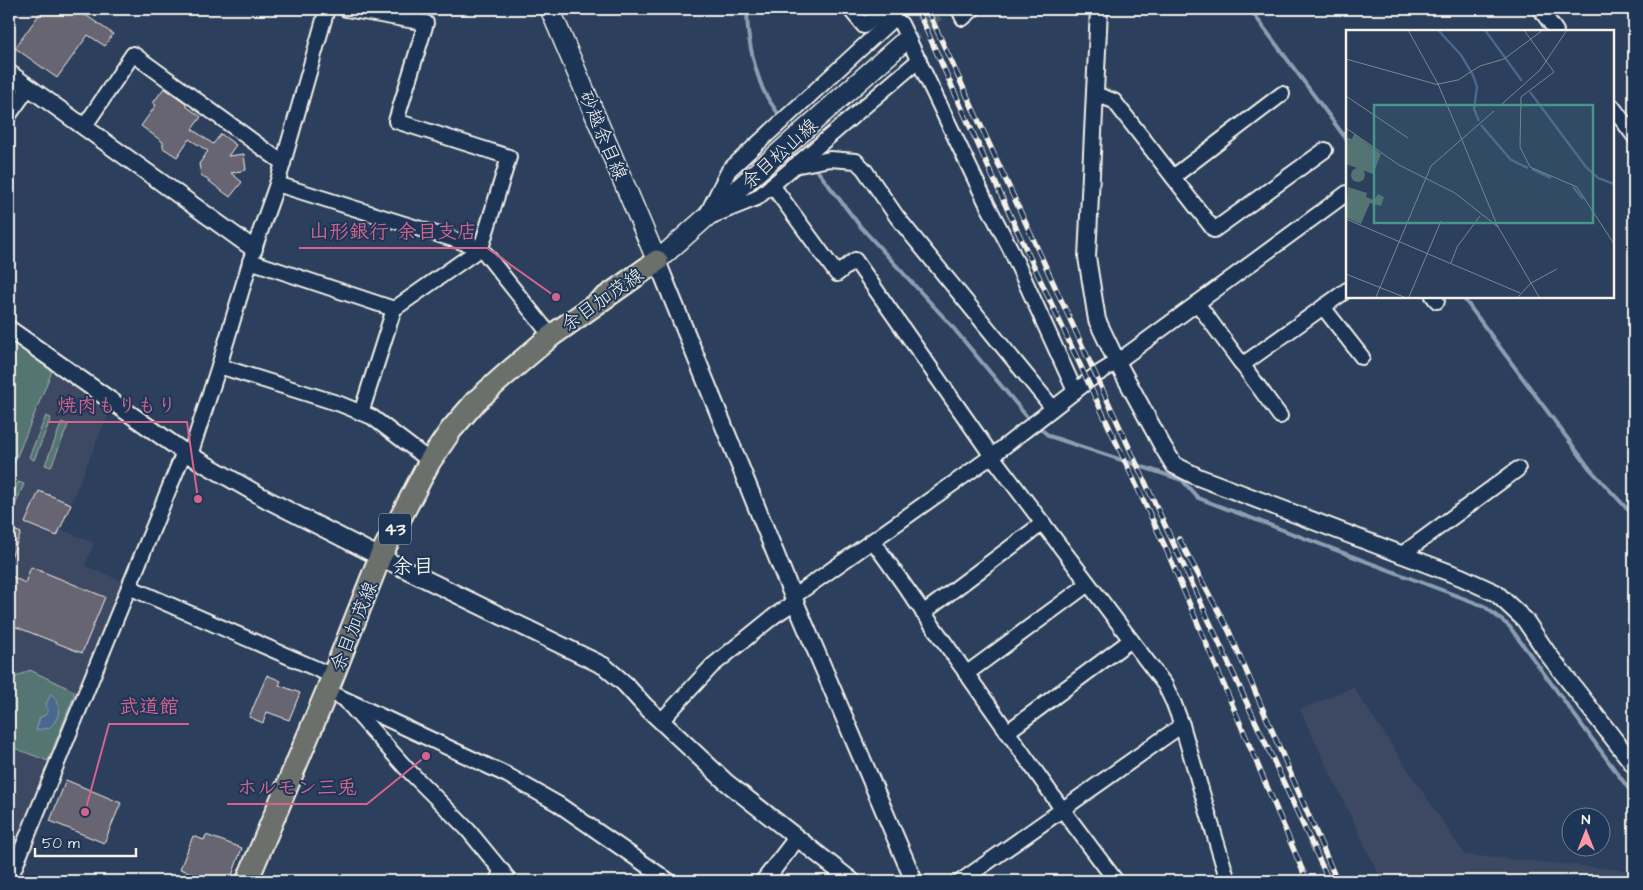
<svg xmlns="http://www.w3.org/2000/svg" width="1643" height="890" font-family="'Architects Daughter','Klee One',sans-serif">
<rect width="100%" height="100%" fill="#2c3f5c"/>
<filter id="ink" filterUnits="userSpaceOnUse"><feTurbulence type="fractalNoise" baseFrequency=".02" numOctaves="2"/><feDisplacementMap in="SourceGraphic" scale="10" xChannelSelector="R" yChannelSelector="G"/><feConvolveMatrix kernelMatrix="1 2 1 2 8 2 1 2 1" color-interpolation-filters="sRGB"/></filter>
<g filter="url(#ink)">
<g fill="#3e4a63">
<path d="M9 340 109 412 60 529 94 543 85 566 122 581 9 857Z"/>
<path d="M1353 687 1465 855 1634 871V881H1382L1300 710Z"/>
</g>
<g fill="#547473" stroke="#a4b2ae">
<path d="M9 340 52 371 9 476Z"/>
<path d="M46 416 51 418 34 460 29 457Z"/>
<path d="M62 422 68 425 51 467 45 465Z"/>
<path d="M18 482 24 484 11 515 9 514V506Z"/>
<path d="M30 670 74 691V696L48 761 9 746V695L16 677Z"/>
</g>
<path fill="#48678d" stroke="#8d9eb1" d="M51 694C62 704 61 718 49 728L36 730 40 717 44 716 48 712 46 704Z"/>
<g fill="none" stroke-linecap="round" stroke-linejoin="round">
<g stroke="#8d9eb1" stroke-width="4">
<path d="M748 9C745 31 754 66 762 87 766 98 775 108 781 118"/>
<path d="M1250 9 1347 140"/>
<path d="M813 165 860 226 950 324 1028 418 1049 436 1182 480 1198 498 1484 606 1509 626 1634 796"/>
<path d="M1462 296 1590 469 1634 516"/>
</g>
</g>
<g fill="#686572" stroke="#f4f1e8">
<path d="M43 9H77L113 34 105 46 88 35 57 78 15 48Z"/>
<path d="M164 88 187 104 186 106 201 117 192 129 213 144 221 134 236 145 228 156 244 154 246 170 231 173 242 182 230 197 201 175 199 164 208 151 189 139 177 157 163 148V142L141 126 156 105 153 103Z"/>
<path d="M39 491 71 504 57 536 25 523Z"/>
<path d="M9 528 21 533 9 562Z"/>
<path d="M31 567 105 597 82 653 9 624V575L25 583Z"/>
<path d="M267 675 281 681 279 685 300 693 289 720 267 712 263 723 249 717Z"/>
<path d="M66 780 121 803 104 843 50 821Z"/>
<path d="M206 835 242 848 230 881H213L180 869 193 836 204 840Z"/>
</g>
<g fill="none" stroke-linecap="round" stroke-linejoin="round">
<path stroke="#4a5a71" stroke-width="19" stroke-dasharray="19 9" stroke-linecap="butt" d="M901 44 939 9"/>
<g stroke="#f4f1e8" stroke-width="18">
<g id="minor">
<path d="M346 9 426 23 396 121 509 157 481 248 394 309 361 413"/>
<path d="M850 9 864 26 885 10 901 24 986 202 1010 248 1075 391"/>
<path d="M959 9 963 18 973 9"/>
<path d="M1540 9 1556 31"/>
<path d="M1095 94 1114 101 1214 230 1325 150"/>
<path d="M1612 106 1634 136"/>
<path d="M9 115 29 87"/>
<path d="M84 127 133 54 283 163"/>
<path d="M794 166 830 159 856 161 864 169 897 217 1052 407"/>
<path d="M1173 177 1282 94"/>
<path d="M277 184 481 248 551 336"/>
<path d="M772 185 837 274 855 260 992 456 1165 685 1174 704 1182 725 1228 881"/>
<path d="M708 212 729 170 894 18"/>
<path d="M712 216 757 198 919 60"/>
<path d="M250 261 394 309"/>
<path d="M1433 296 1437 301"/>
<path d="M1197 303 1280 416"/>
<path d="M1323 307 1362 357"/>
<path d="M1242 365 1347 290"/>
<path d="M219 366 340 404 372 417 430 461"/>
<path d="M190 455 219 366 254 249 277 184 327 9"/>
<path d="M873 541 1062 809 1116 881"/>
<path d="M1401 555 1518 469"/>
<path d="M129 587 333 676"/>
<path d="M793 597 992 456 1096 375 1117 362 1347 193"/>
<path d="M923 613 1043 523"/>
<path d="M966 674 1088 584"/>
<path d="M327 691 507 775 558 804 669 881"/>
<path d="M347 702 406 768 468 830 510 881"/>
<path d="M661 721 712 666 774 616 795 602"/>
<path d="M1007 732 1131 640"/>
<path d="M9 881 184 452"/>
<path d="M961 881 1182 725"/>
</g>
</g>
<g stroke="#f4f1e8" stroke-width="20">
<g id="tertiary">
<path d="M1099 9 1087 257 1097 320 1117 362 1163 447 1174 465 1198 477 1461 577 1496 593 1525 620 1548 654 1634 765"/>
<path d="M9 73 254 249"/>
<path d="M657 261 793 597 914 881"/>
<path d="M9 329 184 452 266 499 380 557 604 666 625 684 644 705 726 782 852 881"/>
<path d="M498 881 502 872"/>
<path d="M764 881 797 838"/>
</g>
</g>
<g stroke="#f4f1e8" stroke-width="22">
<path id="secondary" d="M550 9 657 261 901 44"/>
</g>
<g stroke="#f4f1e8" stroke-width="25">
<path id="primary" d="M247 881 327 691 380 557 430 461 451 430 476 401 504 376 551 336 657 261"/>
</g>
<use href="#minor" stroke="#1d3557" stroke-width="14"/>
<use href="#tertiary" stroke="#1d3557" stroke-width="16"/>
<use href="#secondary" stroke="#1d3557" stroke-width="19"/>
<use href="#primary" stroke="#6c706d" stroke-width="21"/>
<g stroke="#f4f1e8" stroke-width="5.5">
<g id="rail">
<path d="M917 9 1010 215 1167 551 1307 881"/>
<path d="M927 9 1329 881"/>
<path d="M1179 539 1229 631 1337 881"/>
</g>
</g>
<use href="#rail" stroke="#1d3557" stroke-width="4" stroke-dasharray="11" stroke-linecap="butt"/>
</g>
</g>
<g text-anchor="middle" stroke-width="4" stroke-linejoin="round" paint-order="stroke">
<rect fill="#1d3557" stroke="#b4b9bc" stroke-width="1" x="379" y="513.5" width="32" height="31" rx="4"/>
<g font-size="18" font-weight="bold" fill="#f4f1e8">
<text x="395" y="535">43</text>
</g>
<g font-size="19" fill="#f4f1e8" stroke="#1d3557">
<text transform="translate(604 135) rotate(67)" y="7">砂越余目線</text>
<text transform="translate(779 153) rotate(-42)" y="7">余目松山線</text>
<text transform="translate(602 299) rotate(-35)" y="7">余目加茂線</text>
<text transform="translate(353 626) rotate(-68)" y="7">余目加茂線</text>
</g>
<g font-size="21" font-weight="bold" fill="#f4f1e8" stroke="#1d3557">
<text x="413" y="573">余目</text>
</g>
</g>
<g transform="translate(1346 30)">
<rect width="268" height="268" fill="#2c3f5c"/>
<path d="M8 104 35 124 27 144 0 134V107L6 109ZM5 145a7 7 0 1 1 14 0a7 7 0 1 1-14 0ZM2 157 21 163 20 167 28 170 32 164 38 167 35 176 24 173 15 194 0 188Z" fill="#547473"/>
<path fill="none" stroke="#48678d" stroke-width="2.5" d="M92 0 115 25 127 45 131 57 128 79 133 91M139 0 176 51M184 62 240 137 252 148 268 154M135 95 165 130 182 138M186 139 205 148M227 157 237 169"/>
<path fill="none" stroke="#7c8694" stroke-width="1" d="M62 0 92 54 116 110M178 0 208 42 175 67 174 117 184 137 231 157 268 214M0 29 93 55M92 54 112 50 134 36 158 29 197 0M0 66 62 108M156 74 194 40 221 0M0 98 53 135 109 163 152 197M116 110 151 195 185 253 172 267M0 189 174 263M105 233 111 217 134 186M0 244 58 267M30 267 85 136 148 81M63 267 95 191M193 267 185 253 211 239"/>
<path fill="#48958c" fill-opacity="0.15" stroke="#48958c" stroke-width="2.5" d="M28 75H247V193H28Z"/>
<rect width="268" height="268" fill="none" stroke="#f4f1e8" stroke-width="2.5"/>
</g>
<path fill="none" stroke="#d4648c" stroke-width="2" d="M556 297L487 248H299M198 499L187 422H47M85 812L109 724H189M426 756L367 804H227"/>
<g fill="#d4648c" stroke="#1d3557" stroke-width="2">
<circle cx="556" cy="297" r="5"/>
<circle cx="198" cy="499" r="5"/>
<circle cx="85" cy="812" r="5"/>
<circle cx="426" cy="756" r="5"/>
</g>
<g font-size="20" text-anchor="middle" font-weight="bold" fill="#d4648c" stroke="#1d3557" stroke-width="4" stroke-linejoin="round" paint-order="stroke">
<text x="393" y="238">山形銀行 余目支店</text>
<text x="117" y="412">焼肉もりもり</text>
<text x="149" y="713">武道館</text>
<text x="297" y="794">ホルモン三兎</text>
</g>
<rect width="1643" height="890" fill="none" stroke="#1d3557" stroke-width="30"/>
<rect x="15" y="15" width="1613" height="860" fill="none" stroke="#f4f1e8" stroke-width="2" filter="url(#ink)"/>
<g transform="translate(1586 832)"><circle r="24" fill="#1d3557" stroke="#738091"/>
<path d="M0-4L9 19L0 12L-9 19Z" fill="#ff9aa2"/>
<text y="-8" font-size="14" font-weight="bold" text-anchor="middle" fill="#f4f1e8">N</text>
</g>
<path d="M35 848v8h101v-8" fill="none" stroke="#f4f1e8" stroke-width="2.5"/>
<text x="42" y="848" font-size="15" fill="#f4f1e8" stroke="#1d3557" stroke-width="4" paint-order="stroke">50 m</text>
</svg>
